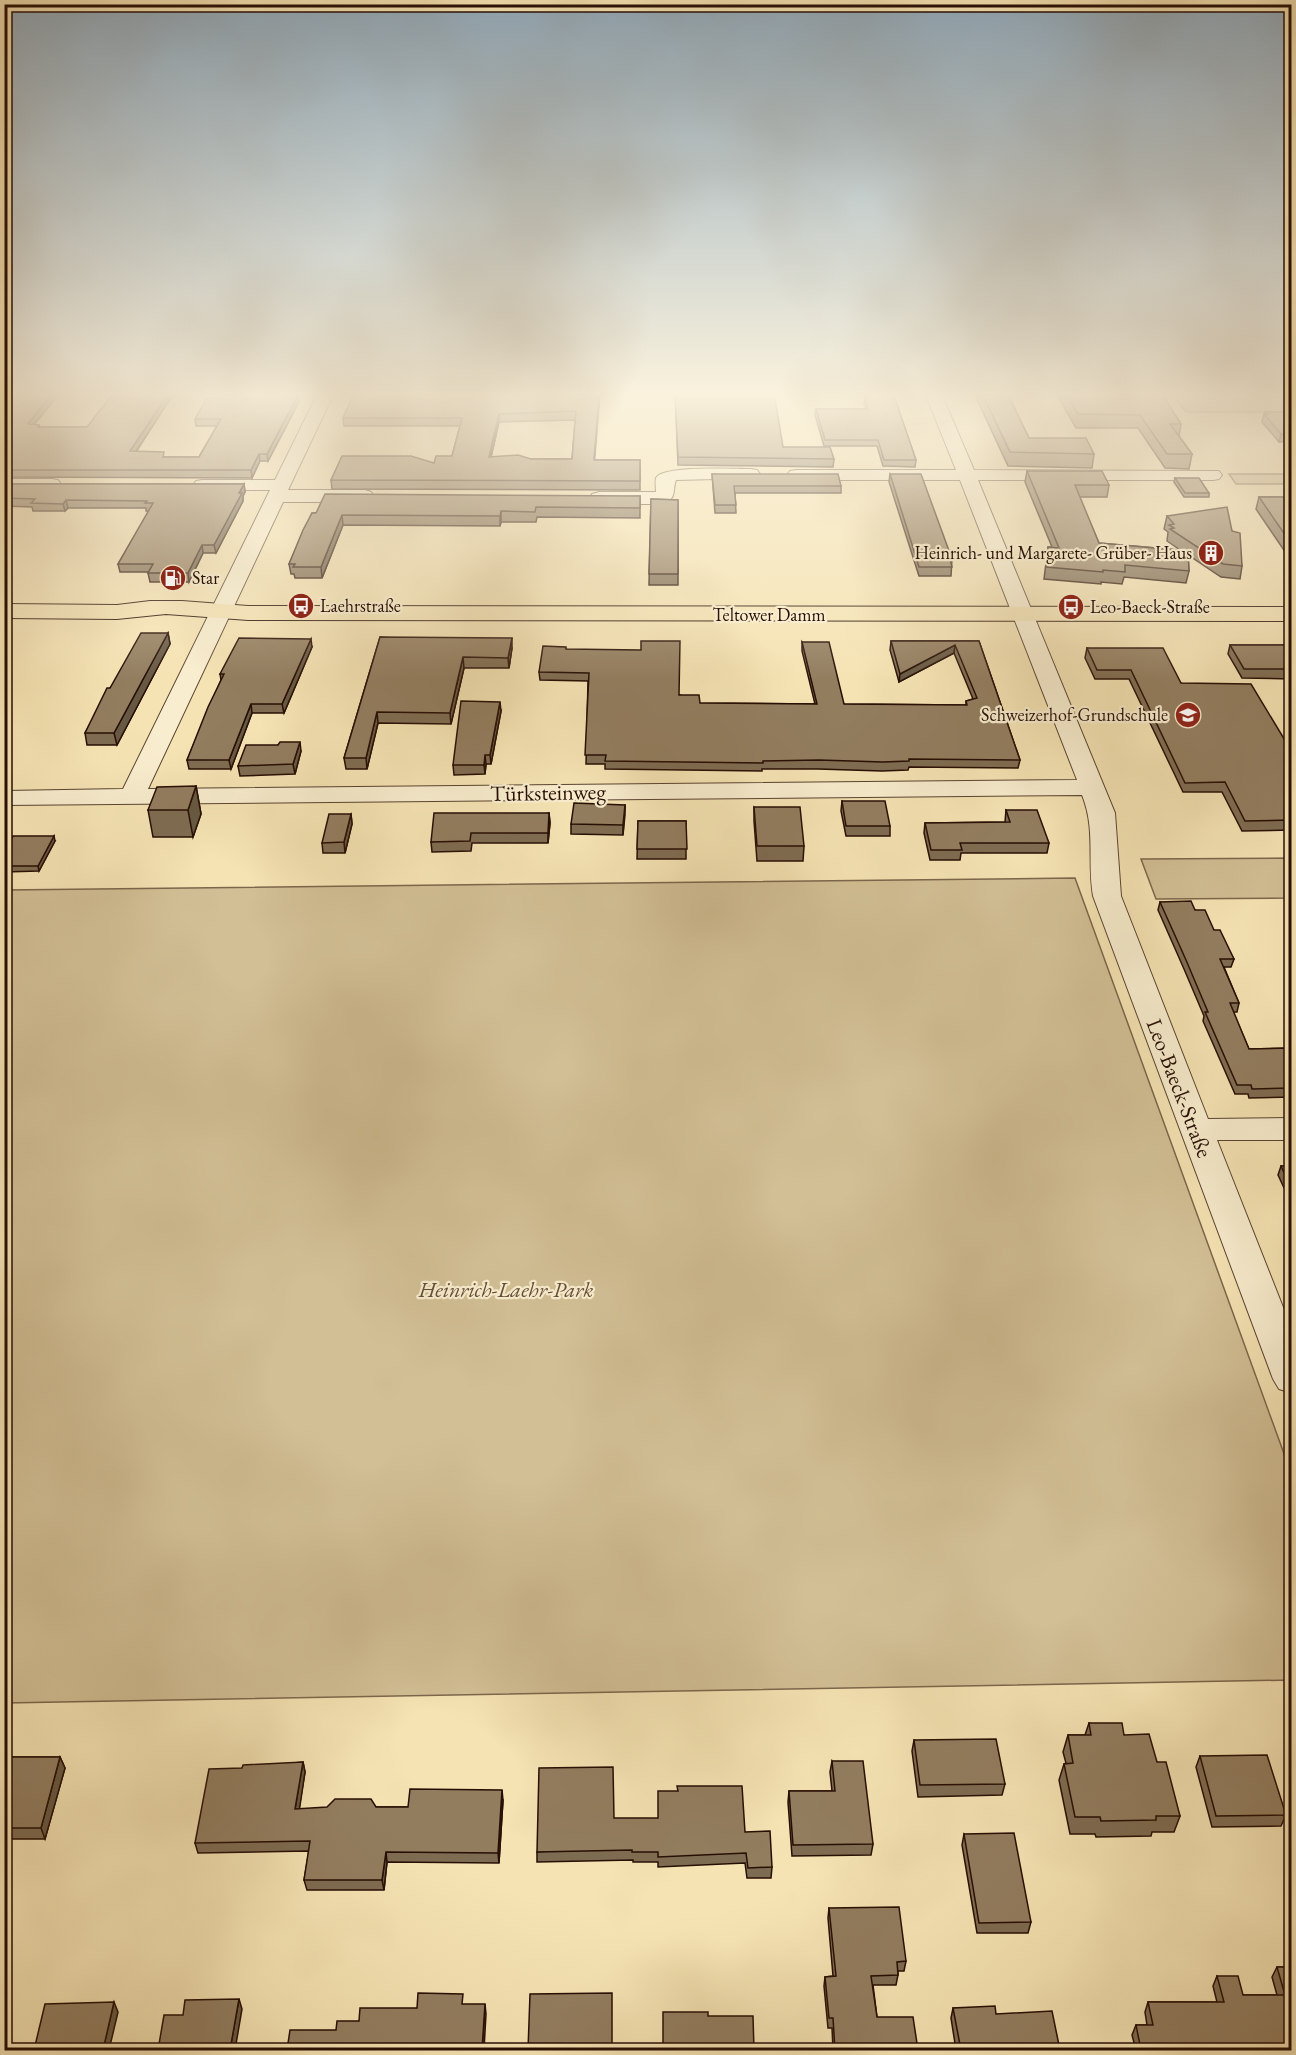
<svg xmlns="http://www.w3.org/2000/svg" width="1296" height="2055" font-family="'EB Garamond',serif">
<rect width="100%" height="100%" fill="#f5e3b3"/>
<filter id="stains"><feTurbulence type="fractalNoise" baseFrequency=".00333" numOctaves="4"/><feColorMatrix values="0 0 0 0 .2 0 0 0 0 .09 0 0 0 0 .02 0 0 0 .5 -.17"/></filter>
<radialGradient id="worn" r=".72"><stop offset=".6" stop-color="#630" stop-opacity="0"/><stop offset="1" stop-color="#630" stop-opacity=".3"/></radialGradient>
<g fill="#d2bf95" stroke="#7c664c" stroke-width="1.5">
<path d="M1171 393H1291V404L1283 403 1281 412H1186Z"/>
<path d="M1229 474H1283L1291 484H1236Z"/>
<path d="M1291 858V898L1156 899 1141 859Z"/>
<path d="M1075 878 1291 1473V1680L5 1703V890Z"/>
</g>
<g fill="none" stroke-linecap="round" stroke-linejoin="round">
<g stroke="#5a4330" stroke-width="2">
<g id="minor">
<path d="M318 393H334L288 490H365L371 492 374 496 371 500 365 502H283L148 789 1077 780 960 480H796L790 479 787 475 790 471 796 470H956L925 393H941L974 470 1219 471 1222 475 1219 479 1213 480H978L1115 813 1121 896 1208 1119 1292 1118V1140H1217L1292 1330V1393L1279 1389 1273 1379 1093 896C1087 860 1096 830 1082 795L4 805V791L123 789 270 490H202L196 489 193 485 196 481 202 480H275Z"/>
<path d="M751 469 757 470 760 474 757 478 676 480C672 491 678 499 661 504H599L592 502 590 498 592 494 599 492H656C656 489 655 482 656 478 662 465 736 469 751 469Z"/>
<path d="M4 479H52L58 480 61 484 58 488 52 489H4Z"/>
</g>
</g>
<g stroke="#270e04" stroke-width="2">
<path id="major" d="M150 601H182L248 606 1292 607V621L248 620 166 614 117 619 4 618V604L117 605Z"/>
</g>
<use href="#minor" fill="#f8edce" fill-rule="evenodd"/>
<use href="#major" fill="#f5e3b3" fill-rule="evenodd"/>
</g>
<g fill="#7e6c52" stroke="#270e04" stroke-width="1.5" fill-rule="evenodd">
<path d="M4 393 34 425H39V427H87L174 393 136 452 165 457H199L217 426H196L195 419 289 395H298L299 402 268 461H260L252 478 4 477Z"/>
<path d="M600 393 594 460H640V490L332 489 331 480 434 463 452 456 460 426H344L343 418ZM575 420 572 459H531L491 457 499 422Z"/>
<path d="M675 393 783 447 834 459 833 467 678 465Z"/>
<path d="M864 393H893L916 460 915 467 883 466 877 446H824L815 415 816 409H866L864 404 865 398Z"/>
<path d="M974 393H1007L1029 438 1094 454 1092 468 1008 466Z"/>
<path d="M1056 393H1161L1181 424 1179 436 1192 454 1189 469 1165 468 1138 428H1076Z"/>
<path d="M1265 412H1292V444L1289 441 1279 442 1262 422 1264 414H1265Z"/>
<path d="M1027 471 1109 485 1107 497H1079L1099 543 1180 550 1167 541 1168 532 1164 529 1167 516 1232 531 1242 566 1240 579 1221 577 1188 555 1189 571 1186 583 1124 577 1122 584 1101 582V584L1044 579 1048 547H1052L1025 482Z"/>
<path d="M712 474 841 486V493H735L736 513H715Z"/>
<path d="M890 474 952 559 951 576H919L889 482Z"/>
<path d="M1175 478 1209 493V497H1184L1174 482Z"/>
<path d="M4 484H244L245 492 243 496V501L216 553H203L189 582H150L148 573 149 572H120L118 564 149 511H146V508H68L65 511H33L32 507 4 506Z"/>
<path d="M640 496V518L537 517 536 522H501L500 526 343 525 322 578H295L294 574H291L289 564 312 513Z"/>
<path d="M1259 497H1292V562L1256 509Z"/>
<path d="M651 499 678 500V585H649Z"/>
<path d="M168 633 170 644 117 745H87L85 733 110 688Z"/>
<path d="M380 637 512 648 509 668H464L451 724 378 723 367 769H346L344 758Z"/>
<path d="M891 641H979L1020 760 1018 768 909 767 908 770 882 771 818 769H762V771L605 769V764H586L588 681 540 680 539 672 566 649 700 703 815 704 802 651V642L844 704 966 705V701L973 699 954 653 899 682 890 650Z"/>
<path d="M1230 645H1292V679L1242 678 1228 654Z"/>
<path d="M312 647 284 713H252L231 769H189L187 760 221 680 220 674Z"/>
<path d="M1087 648 1181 683 1292 752V830L1242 831 1222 792H1183L1129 679H1095L1085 658Z"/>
<path d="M501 711 491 764H486L485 774 454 775 453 765Z"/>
<path d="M278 745 301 751 295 774 240 776 238 766Z"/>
<path d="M196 786 201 814 193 837H153L148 810Z"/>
<path d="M842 801 890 826V836H846L841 811Z"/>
<path d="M625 805 623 835 571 834V824Z"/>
<path d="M754 807 804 846 803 861H757L754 821Z"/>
<path d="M1006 810 1049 843 1047 853H961L960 860H930L924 833 925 823 1005 822Z"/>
<path d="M549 813 550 823 548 843H472L471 851 432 852 431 842Z"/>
<path d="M351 814 352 824 345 853H323L322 843Z"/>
<path d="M638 821H686V859H637Z"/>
<path d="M55 841 39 871 4 872V853Z"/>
<path d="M1160 902 1195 910 1214 930 1234 959 1231 967H1224L1239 1003 1237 1012H1233L1249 1049 1292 1048V1097L1249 1098 1248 1094H1235L1203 1021 1204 1016 1184 969 1158 910Z"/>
<path d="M1281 1166H1292V1205L1278 1175Z"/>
<path d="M1089 1723 1124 1735 1157 1762 1180 1816 1174 1832H1152L1151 1836 1096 1837 1095 1834H1070L1059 1780 1064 1764 1066 1763 1063 1752 1068 1735H1085Z"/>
<path d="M914 1740 1005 1784 1002 1795 918 1797 912 1751Z"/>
<path d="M1200 1756 1286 1815 1281 1826 1212 1827 1196 1767Z"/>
<path d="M4 1757H60L65 1768 45 1839H4Z"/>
<path d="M832 1761 873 1844 871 1855 792 1856 788 1802 789 1791H832L830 1772Z"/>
<path d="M303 1762 305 1772 299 1809 376 1807H408L503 1800 499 1863 387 1862 384 1890H307L304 1880 309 1851 198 1853 195 1843 242 1768Z"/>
<path d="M745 1832 772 1867 771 1878H747L745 1863 658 1867V1862H633V1860L537 1862V1852Z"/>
<path d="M964 1834 1031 1922 1028 1933H977L962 1845Z"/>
<path d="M829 1908 906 1961 904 1971H898V1975L896 1985H873L877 2017 918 2050H833L832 2028H828L824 1986 825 1977 833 1976 828 1918Z"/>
<path d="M1277 1967H1292V2050H1136L1132 2035 1136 2025H1147L1145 2012 1148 2002H1217L1213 1986 1217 1976 1243 1995H1277L1272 1977Z"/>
<path d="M953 2008 996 2014 1060 2050H956L951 2018Z"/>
</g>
<g fill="#665842" stroke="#270e04" stroke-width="1.5">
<path d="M52 393H60L29 431 28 424Z"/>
<path d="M169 393H174L131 459 130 451Z"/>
<path d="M599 393H600L594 468V460Z"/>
<path d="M298 395 299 402 268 461 267 454Z"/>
<path d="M499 414V422L489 466V457Z"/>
<path d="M1290 433 1289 441 1279 442 1281 434Z"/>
<path d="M259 454 260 461 252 478 251 470Z"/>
<path d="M244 484 245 492 243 496V501L216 553 214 545Z"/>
<path d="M66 500 68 508 65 511 63 504Z"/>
<path d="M501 511V522L500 526V516Z"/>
<path d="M342 515 343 525 322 578 321 567Z"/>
<path d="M202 545 203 553 189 582 188 573Z"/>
<path d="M168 633 170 644 117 745 114 733Z"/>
<path d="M512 638V648L509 668 508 658Z"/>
<path d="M311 639 312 647 284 713 282 704Z"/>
<path d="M955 645 954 653 899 682 900 674Z"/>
<path d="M463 657 464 668 451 724 450 713Z"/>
<path d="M500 702 501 711 491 764 490 755Z"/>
<path d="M251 704 252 713 231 769 229 760Z"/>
<path d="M8 710 11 722 4 734V715Z"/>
<path d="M377 712 378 723 367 769 366 758Z"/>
<path d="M300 742 301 751 295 774 293 764Z"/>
<path d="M485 755 486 764 485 774 484 765Z"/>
<path d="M196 786 201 814 193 837 188 810Z"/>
<path d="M625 805V815L623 835V825Z"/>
<path d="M549 813 550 823 548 843V833Z"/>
<path d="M351 814 352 824 345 853 344 842Z"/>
<path d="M54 836 55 841 39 871 38 866Z"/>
<path d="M60 1757 65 1768 45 1839 41 1828Z"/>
<path d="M303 1762 305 1772 298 1819 295 1809Z"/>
<path d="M502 1790 503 1800 499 1863 498 1853Z"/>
<path d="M386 1852 387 1862 384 1890 382 1880Z"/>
<path d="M239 1999 242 2009 235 2050H230Z"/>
<path d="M114 2002 118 2012 109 2050H103Z"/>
<path d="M485 2004 486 2014 484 2050H482Z"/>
</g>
<g fill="#927d5f" stroke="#270e04" stroke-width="1.5" fill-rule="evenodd">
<path d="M4 393H52L28 424 39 425 38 427H87L113 393H169L130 451 164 452 163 457H199L221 419H195L207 398H215L218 393H286L285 395H298L267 454H259L251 470H4Z"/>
<path d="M354 393H599L594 460H640V481L331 480 342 456H411L434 463 436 456H452L462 418H343ZM576 411 572 459H531L518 455 489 457 499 414Z"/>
<path d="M675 393H774L783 447H830L834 459 678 457Z"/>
<path d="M866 393H893L916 460H884L878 440H825L816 409H868L865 398H868Z"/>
<path d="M982 393H1007L1029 438H1086L1094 454 1010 452Z"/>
<path d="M1066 393H1161L1181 424H1170L1192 454H1167L1140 415 1078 414Z"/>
<path d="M1265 412H1292V435L1290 433 1281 434 1264 414H1268Z"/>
<path d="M1027 471H1102L1109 485H1075L1099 543 1188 551 1189 571 1125 565V572L1103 570V572L1046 567 1048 547 1059 548Z"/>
<path d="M712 474H838L841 486H734L736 505H715Z"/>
<path d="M890 474H921L952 559H950L952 567H919Z"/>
<path d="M1175 478H1199L1209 493H1185Z"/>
<path d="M4 484H244L239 493H242L214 545H202L188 573H148L153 564H118L153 503H145L147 501 66 500 63 504 31 503 35 499 4 498Z"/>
<path d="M325 494 640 496V508L536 507 535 512 501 511 500 516 342 515 321 567H293L295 564H289L303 530 312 513H316Z"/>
<path d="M1259 497H1292V545Z"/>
<path d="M651 499 678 500V574H649Z"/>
<path d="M1227 507 1232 531 1240 533 1242 566 1223 564 1170 529 1174 528 1169 525 1174 524 1167 516Z"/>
<path d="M141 633H168L114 733H85L107 688H110Z"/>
<path d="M380 637 512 638 508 658 463 657 450 713 377 712 366 758H344Z"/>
<path d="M239 638 311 639 282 704H251L229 760H187L208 707 224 674H220Z"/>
<path d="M641 641H680L679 695H699L700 703 817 704 802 642H829L844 704 967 705 966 701 977 698 955 645 900 674 891 641H979L1020 760 909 759V761L883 762 819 760 763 761V763L605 761 606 755H585L589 673 539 672 543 646 566 647V649L641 650Z"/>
<path d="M1230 645H1292V669H1244Z"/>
<path d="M1087 648H1163L1181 683 1251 684 1292 752V820L1245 821 1225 782 1185 783 1131 670H1097Z"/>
<path d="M461 701 500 702 490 755H485L484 765H453Z"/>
<path d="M280 742H300L293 764 238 766 246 745H278Z"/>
<path d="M196 786 188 810H148L157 787Z"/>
<path d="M842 801H885L890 826H846Z"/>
<path d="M574 803 625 805 623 825 571 824Z"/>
<path d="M754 807H800L804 846H757Z"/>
<path d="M1006 810H1037L1049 843H960L962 850H931L925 823 1010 822Z"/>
<path d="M434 813H549L548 833H471L470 841 431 842Z"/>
<path d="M329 814H351L344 842 322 843Z"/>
<path d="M638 821H686L687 849H637Z"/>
<path d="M13 836H54L38 866H4V853Z"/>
<path d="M1191 901 1195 910H1205L1214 930H1220L1234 959H1220L1239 1003H1230L1249 1049 1292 1048V1088L1252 1089 1251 1085H1237L1205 1012H1208L1186 960 1160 902Z"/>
<path d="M1281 1166H1292V1190Z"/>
<path d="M1089 1723H1122L1124 1735 1149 1734 1157 1762H1166L1180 1816H1156V1820L1101 1821 1100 1817H1075L1064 1764 1073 1763 1068 1735H1091Z"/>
<path d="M996 1739 1005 1784 920 1785 914 1740Z"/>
<path d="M1267 1755 1286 1815 1216 1816 1200 1756Z"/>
<path d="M4 1757H60L41 1828H4Z"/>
<path d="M832 1761H863L873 1844 793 1845 789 1791H835Z"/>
<path d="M303 1762 295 1809 327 1807 335 1799H371L376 1807H408L410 1789 502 1790 498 1853 386 1852 382 1880H304L310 1841 195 1843 209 1769 242 1768 243 1765Z"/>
<path d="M613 1767 614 1818H658V1791H678L677 1786H742L745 1832 770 1831 772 1867 748 1868 746 1853 658 1857V1852H632V1850L537 1852 539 1768Z"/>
<path d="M1014 1833 1031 1922 979 1923 964 1834Z"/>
<path d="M899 1907 906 1961 897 1962 898 1975 871 1976 877 2017H913L918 2050H835L833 2018H829L825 1977 836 1976 829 1908Z"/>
<path d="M1277 1967H1292V2050H1141L1136 2025H1153L1148 2002H1224L1217 1976H1238L1243 1995H1285Z"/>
<path d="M418 1993 463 1994 462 2004H485L482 2050H287L290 2030H336L337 2021H359L360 2008H417Z"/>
<path d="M612 1993V2050H528L530 1994Z"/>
<path d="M239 1999 230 2050H158L164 2015H183L185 2000Z"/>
<path d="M114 2002 103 2050H34L45 2004Z"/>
<path d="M995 2006 996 2014 1052 2011 1060 2050H961L953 2008Z"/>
<path d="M663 2012H708V2016H753L754 2050H663Z"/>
</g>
<linearGradient id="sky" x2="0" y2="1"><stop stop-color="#91aabb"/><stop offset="0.58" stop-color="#faf2dd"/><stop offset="1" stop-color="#faf2dd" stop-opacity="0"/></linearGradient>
<rect width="1296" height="680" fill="url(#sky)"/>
<defs>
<g id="building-disc" transform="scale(1.35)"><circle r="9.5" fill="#8f2418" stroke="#f8edce"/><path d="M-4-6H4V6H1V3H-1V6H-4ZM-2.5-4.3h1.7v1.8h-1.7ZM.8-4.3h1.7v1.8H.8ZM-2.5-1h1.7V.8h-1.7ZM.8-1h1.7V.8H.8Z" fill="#fff"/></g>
<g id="fuel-disc" transform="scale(1.35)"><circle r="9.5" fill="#8f2418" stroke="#f8edce"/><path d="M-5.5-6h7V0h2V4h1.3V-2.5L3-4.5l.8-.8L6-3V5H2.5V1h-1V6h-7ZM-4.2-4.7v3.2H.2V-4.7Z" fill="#fff"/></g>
<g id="bus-disc" transform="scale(1.35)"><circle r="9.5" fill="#8f2418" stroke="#f8edce"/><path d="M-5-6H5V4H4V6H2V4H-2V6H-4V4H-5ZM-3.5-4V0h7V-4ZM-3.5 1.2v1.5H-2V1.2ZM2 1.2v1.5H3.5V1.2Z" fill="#fff"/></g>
<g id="school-disc" transform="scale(1.35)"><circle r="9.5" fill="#8f2418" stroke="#f8edce"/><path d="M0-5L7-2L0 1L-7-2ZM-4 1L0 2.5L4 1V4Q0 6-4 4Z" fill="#fff"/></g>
</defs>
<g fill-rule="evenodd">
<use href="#building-disc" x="1211" y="553"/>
<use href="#fuel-disc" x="173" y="578"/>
<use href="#bus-disc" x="301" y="606"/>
<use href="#bus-disc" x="1071" y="607"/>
<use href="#school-disc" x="1188" y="715"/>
</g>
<g text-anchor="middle" stroke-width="4.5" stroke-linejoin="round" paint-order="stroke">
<g font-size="18" fill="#270e04" stroke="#f8edce" text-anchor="start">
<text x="1192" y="559" text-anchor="end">Heinrich- und Margarete- Grüber- Haus</text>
<text x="192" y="584">Star</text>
<text x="320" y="612">Laehrstraße</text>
<text x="1090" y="613">Leo-Baeck-Straße</text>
<text x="1168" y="721" text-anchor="end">Schweizerhof-Grundschule</text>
</g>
<g font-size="18" fill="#270e04" stroke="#f8edce">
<text x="769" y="621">Teltower Damm</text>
</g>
<g font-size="22" fill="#270e04" stroke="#f8edce">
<text transform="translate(548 792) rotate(-1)" y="8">Türksteinweg</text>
<text transform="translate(1180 1088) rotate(69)" y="8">Leo-Baeck-Straße</text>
</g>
<g font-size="22" font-style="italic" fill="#634c37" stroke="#f8edce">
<text x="506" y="1297">Heinrich-Laehr-Park</text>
</g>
</g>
<rect width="1296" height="2055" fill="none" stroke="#f5e3b3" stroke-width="24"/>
<rect x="6" y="6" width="1284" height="2043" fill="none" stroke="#270e04" stroke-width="3"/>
<rect x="12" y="12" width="1272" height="2031" fill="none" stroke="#270e04" stroke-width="1.5"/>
<rect width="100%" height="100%" filter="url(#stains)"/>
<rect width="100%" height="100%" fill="url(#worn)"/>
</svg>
